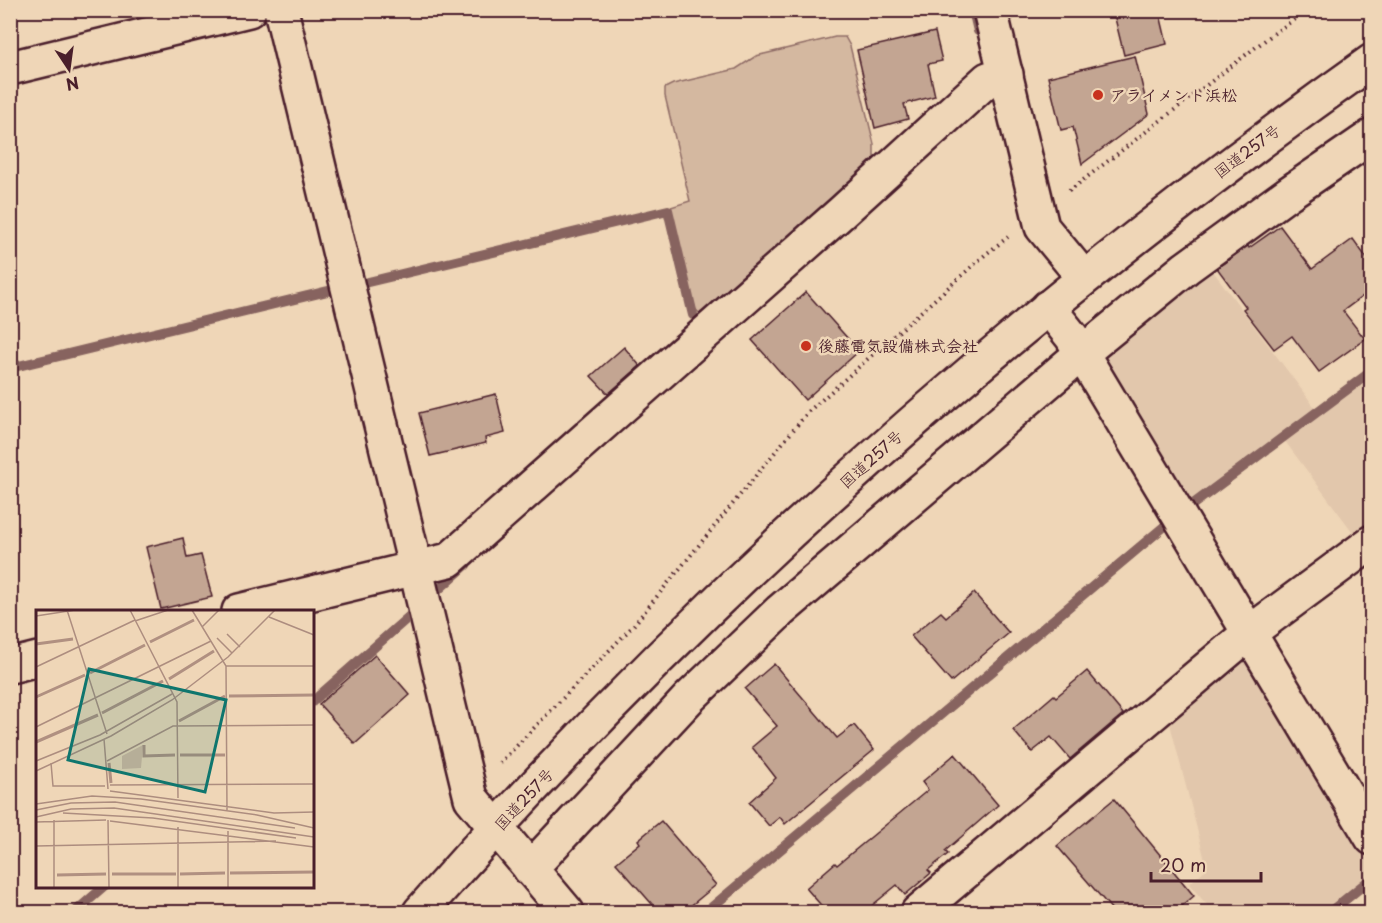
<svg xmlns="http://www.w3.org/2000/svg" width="1382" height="923" font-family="'Playpen Sans','Klee One',sans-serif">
<rect width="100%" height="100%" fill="#efd6b7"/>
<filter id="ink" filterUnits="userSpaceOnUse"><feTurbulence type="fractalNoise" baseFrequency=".0167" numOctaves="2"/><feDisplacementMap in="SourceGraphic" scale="12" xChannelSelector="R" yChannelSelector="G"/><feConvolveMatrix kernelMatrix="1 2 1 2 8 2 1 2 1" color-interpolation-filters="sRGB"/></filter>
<g filter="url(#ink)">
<g fill="#e2c7ac">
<path d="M1207 263 1316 409 1189 504 1097 351Z"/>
<path d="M1371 374V529L1358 539 1284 440Z"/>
<path d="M1238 657 1249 659 1371 864V875L1326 912H1213L1189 884 1207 868 1168 716Z"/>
</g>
<path fill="#d4b8a0" stroke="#8f6c66" stroke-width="1.5" d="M835 37H845L850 46 874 144V162L707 314 698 312 693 306 671 211V207L690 201 665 96V88L673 84 736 69 756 56Z"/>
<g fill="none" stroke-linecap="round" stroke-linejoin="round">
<g stroke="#87635f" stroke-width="10">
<path d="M973 10 978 31"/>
<path d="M364 283 668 210 693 315"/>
<path d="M10 368 332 290"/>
<path d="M1192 505 1372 371"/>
<path d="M438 590 466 565"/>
<path d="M312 702 413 613"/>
<path d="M75 912 105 886"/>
<path d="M706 912 1166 525"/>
<path d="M1330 912 1372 878"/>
</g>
</g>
<g fill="#c3a592" stroke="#4a1f2b" stroke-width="1.5">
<path d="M1113 10H1159L1167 44 1124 55Z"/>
<path d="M935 32 942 61 928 64 935 96 904 104 908 119 875 128 857 50Z"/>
<path d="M1135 56 1149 114 1082 164 1073 127 1061 130 1048 77Z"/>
<path d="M1280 226 1312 269 1353 239 1371 264V290L1343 311 1365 339 1319 372 1292 336 1274 349 1243 309 1246 307 1217 268 1248 246 1249 248Z"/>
<path d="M806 292 859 351 805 400 752 340Z"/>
<path d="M624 347 640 366 608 394 591 376Z"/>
<path d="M496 394 505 433 485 438 486 443 430 456 419 413Z"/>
<path d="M183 538 187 558 201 555 212 597 161 609 146 547Z"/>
<path d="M974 593 1009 633 951 682 911 636 941 612 946 617Z"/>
<path d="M375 655 410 695 355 744 319 704Z"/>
<path d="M774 664 837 738 854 725 874 750 785 824 780 817 769 826 749 802 776 778 752 747 777 726 745 689Z"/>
<path d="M1087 671 1123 714 1070 759 1051 737 1032 752 1013 730 1054 695 1056 697Z"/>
<path d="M955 754 998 805 945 851 948 854 928 870 931 873 905 895 897 885 864 912H827L806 888 835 863 837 865 928 790 922 782Z"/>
<path d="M1114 799 1194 896 1177 910 1173 912H1114L1057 846Z"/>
<path d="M661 821 716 885 683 912H659L616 863 640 843 638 840Z"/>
</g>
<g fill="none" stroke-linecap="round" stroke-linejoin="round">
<g stroke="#4a1f2b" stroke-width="38">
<g id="minor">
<path d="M281 10 471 798 567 912"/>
<path d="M990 10 1042 227 1084 278"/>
<path d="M10 68 249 10"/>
<path d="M1048 307 1072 337 1372 838"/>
<path d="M239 611 449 560 841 213 988 79 1006 74"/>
<path d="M10 666 38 659"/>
<path d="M530 869 689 698 780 611 1082 353 1186 268 1289 193 1372 136"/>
<path d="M918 912 1249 633 1372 542"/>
</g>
</g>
<g stroke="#4a1f2b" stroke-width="38">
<path id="highway" d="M420 912C702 591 1024 308 1372 61"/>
</g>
<g stroke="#4a1f2b" stroke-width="4" stroke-dasharray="1.5 4.5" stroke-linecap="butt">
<path d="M1069 191 1273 34 1308 10"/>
<path d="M500 763 632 627 808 412 986 254 1008 237"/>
</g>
<use href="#minor" stroke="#efd6b7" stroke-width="33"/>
<use href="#highway" stroke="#efd6b7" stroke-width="33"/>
</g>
</g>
<g fill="#c8321e" stroke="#efd6b7" stroke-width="2">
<circle cx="1098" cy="95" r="6"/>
<circle cx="806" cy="346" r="6"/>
</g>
<g text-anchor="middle" stroke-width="5" stroke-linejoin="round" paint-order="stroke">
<g font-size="16" font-weight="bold" fill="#4a1f2b" stroke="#efd6b7" text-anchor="start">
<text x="1110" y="101">アライメント浜松</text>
<text x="818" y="352">後藤電気設備株式会社</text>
</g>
<g font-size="16" fill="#4a1f2b" stroke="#efd6b7">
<text transform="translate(1247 151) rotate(-37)" y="6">国道257号</text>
<text transform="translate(871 459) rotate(-42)" y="6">国道257号</text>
<text transform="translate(524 799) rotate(-47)" y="6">国道257号</text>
</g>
</g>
<g transform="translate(36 610)">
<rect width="278" height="278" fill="#efd6b7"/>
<path d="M107 135 105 158 86 159V146Z" fill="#d4b8a0"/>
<path fill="none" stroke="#b09081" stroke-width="3" d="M114 32 158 10M0 34 37 29M54 63 109 35M133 69 178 41M193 86 278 85M0 87 49 65M66 103 127 71M143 111 189 86M0 132 62 105M108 135V146L139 145M144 145H189M73 153 75 173M194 263 278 262M76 264H140M144 264 189 263M21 265 70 264"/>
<path fill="none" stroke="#ad8d7f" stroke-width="1.5" d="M31 0 71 124M94 0 141 92 142 188M156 0 190 56 191 200M0 6 39 0M233 7 278 25M99 11 132 0M166 17 183 0M191 24 204 37M181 28 196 43M190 56H278M0 57 99 10M0 117 175 31M68 129 72 179M0 151 64 125 136 84M71 151 137 116 278 115M15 153 17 176H69M0 161 75 126 136 90 192 47 239 0M74 175 278 174M74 181 238 203 278 202M0 194 56 186 105 189 221 205 278 218M0 200 35 193 79 192 259 218M27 203 117 208 260 228M0 207 35 199 78 198 278 227M18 210V277M72 210 73 277M74 211 278 237M0 212 70 210M142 217V277M192 221V277M0 236 240 231"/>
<path fill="#0f766e" fill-opacity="0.15" stroke="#0f766e" stroke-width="3" d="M53 59 190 90 169 182 32 150Z"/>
<rect width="278" height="278" fill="none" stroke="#4a1f2b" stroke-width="3"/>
</g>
<rect width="1382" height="923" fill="none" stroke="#efd6b7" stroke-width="36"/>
<rect x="18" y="18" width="1346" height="887" fill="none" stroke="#4a1f2b" stroke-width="2" filter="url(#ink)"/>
<g transform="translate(69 69) rotate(167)" stroke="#efd6b7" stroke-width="4.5" paint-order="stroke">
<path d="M0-4.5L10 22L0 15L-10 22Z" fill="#4a1f2b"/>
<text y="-9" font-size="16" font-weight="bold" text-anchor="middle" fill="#4a1f2b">N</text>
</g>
<path d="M1151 872v9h110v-9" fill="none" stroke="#4a1f2b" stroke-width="3"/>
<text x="1160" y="872" font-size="18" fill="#4a1f2b" stroke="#efd6b7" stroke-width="4.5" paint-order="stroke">20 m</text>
</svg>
